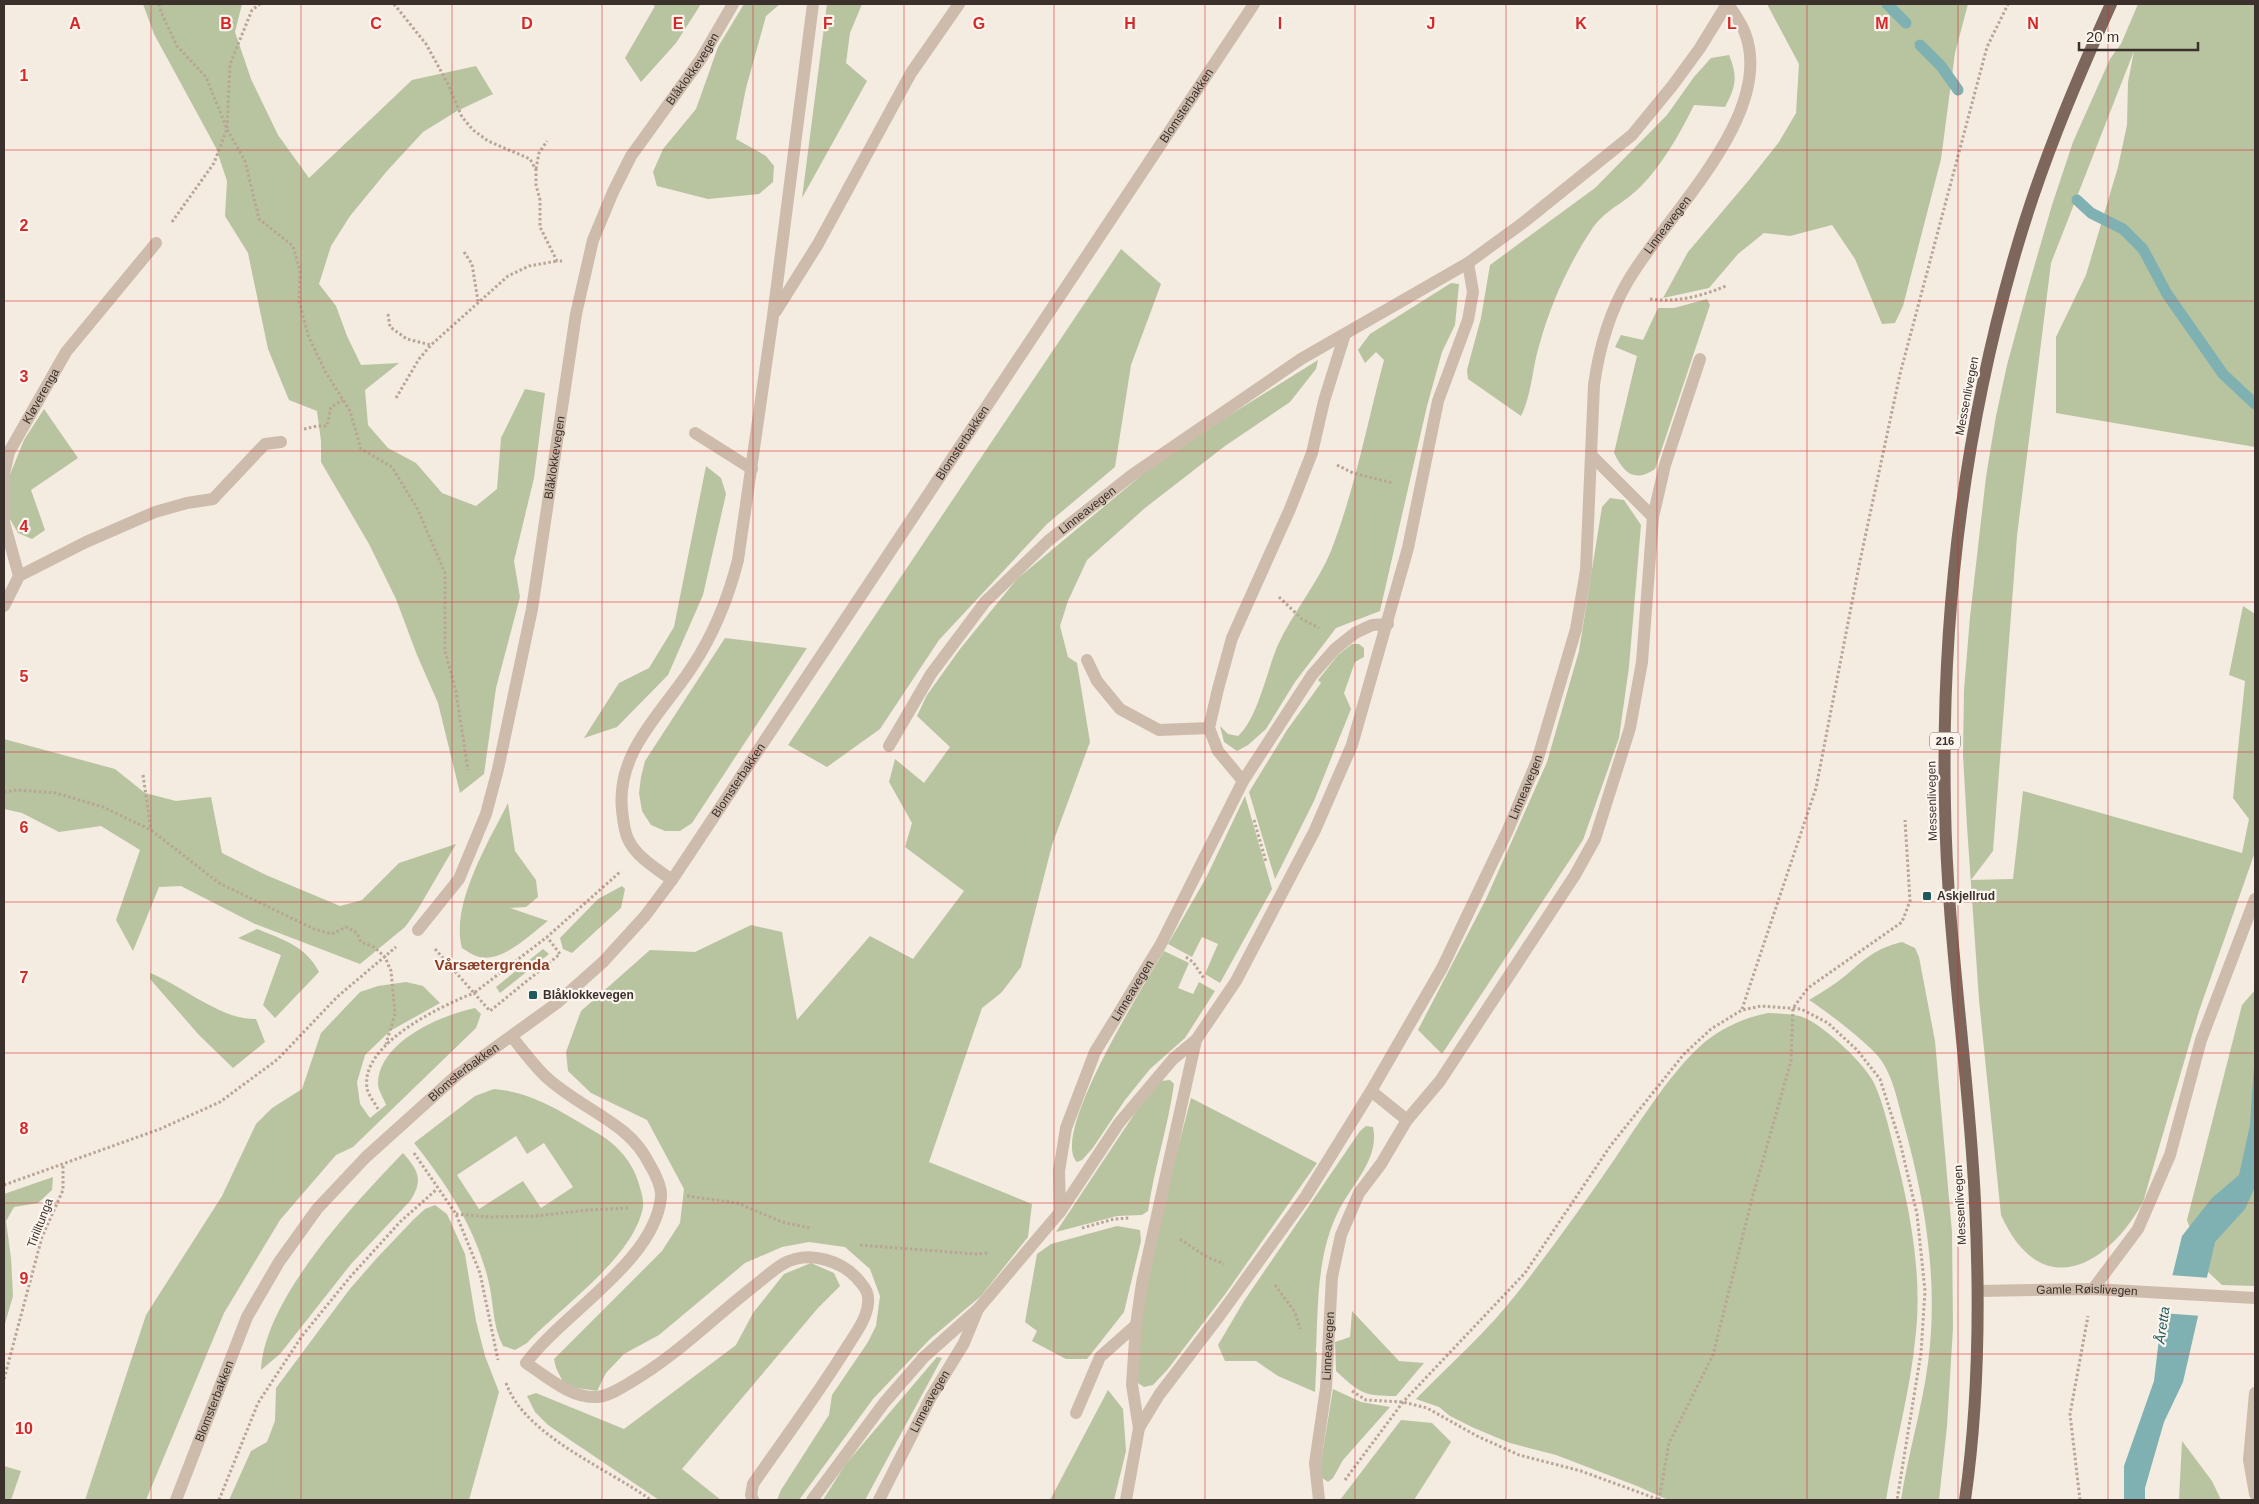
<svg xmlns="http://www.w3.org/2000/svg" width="2259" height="1504" font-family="Helvetica,sans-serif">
<rect width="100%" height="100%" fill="#f4ebe1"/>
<g fill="#b8c4a0" fill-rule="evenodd">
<path d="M143 4H242L235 32 251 79 278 135 309 178 412 80 476 66 493 94 457 111 423 132 387 171 350 216 331 246 319 284 336 306 347 336 361 365 399 363 365 390 368 425 388 448 416 463 442 493 476 506 497 489 501 438 525 389 545 393 534 478 514 561 520 597 496 688 484 774 460 793 438 703 417 655 396 599 369 544 321 462V441L317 411 289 400 268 349 248 253 225 216 227 181 216 148 154 34Z"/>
<path d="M651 4H701L676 43 641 82 625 58 655 6Z"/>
<path d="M744 4H780L766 16 746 88 736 139 766 156 774 166 773 182 759 194 708 199 657 186 653 172 663 149 696 109 718 47Z"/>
<path d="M827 4H862L850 33 846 63 867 81 802 198Z"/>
<path d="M1767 4H1968L1955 53 1941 159 1903 306 1895 323 1882 324 1855 259 1832 225 1790 236 1764 233 1738 254 1709 288 1663 298 1688 252 1749 180 1779 142 1796 113 1799 64Z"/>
<path d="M2138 4H2255V447L2056 413V337L2086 275 2118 167 2127 125 2128 82 2134 51 2051 263 2017 536 1993 851 1971 880 2013 879 2023 791 2242 853 2249 819 2233 798 2245 681 2229 675 2243 606 2255 614V852L2199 1011 2143 1202C2106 1269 2040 1302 2001 1215L1979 1000 1967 826 1963 755 1964 690 1970 617 1986 477 1996 416 2007 365 2028 288 2052 205 2073 142 2110 59 2121 44Z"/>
<path d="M1729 55C1738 77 1736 86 1725 107L1694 105C1681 132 1660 169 1637 190 1620 206 1604 210 1590 232 1567 267 1550 306 1539 346 1532 369 1532 394 1521 416L1468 379 1467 370 1481 318 1490 265 1595 188 1667 115 1694 77 1711 58Z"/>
<path d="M1121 249 1161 284 1131 365 1115 467 1047 524 939 640 880 729 827 767 788 745Z"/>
<path d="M1451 283 1459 284 1455 325 1442 352 1427 406 1380 611 1336 628 1295 682 1266 729 1248 745 1237 751 1224 742 1220 726 1228 734 1238 736C1257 720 1267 671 1277 647 1292 613 1317 585 1331 551 1355 489 1367 424 1384 360L1376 352 1365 363 1358 350 1370 334Z"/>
<path d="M1707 299 1710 305 1655 469C1634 483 1624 473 1614 453L1637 356 1615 347 1621 335 1643 340 1658 308H1674Z"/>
<path d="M1318 360 1316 369 1290 402 1225 446 1145 508 1087 560 1068 601 1060 626 1068 657 1077 663 1090 742 1052 845 1021 967 1001 993 982 1008 929 1162 1032 1204 1028 1237 981 1296 930 1339 873 1399 799 1500H777L781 1490 829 1415 832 1395 868 1342 876 1326 880 1296 870 1269 845 1247 809 1242 782 1247 745 1263 659 1335 624 1354 606 1373 597 1391 577 1388 563 1382 556 1368 554 1359 662 1251 680 1223 684 1189 647 1120 591 1093 568 1071 566 1052 581 1011 650 950 695 952 751 925 782 932 797 1020 870 936 913 959 964 891 905 847 912 823 889 782 895 759 924 783 950 747 917 716 927 695 960 649 1017 579 1167 454Z"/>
<path d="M44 409 78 458 31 490 45 530 32 539 18 533 7 514V482L24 440Z"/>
<path d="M706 466 721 478 726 494 703 595 668 675 617 727 584 738 619 683 649 668 674 627Z"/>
<path d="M1610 498 1624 500 1641 525 1629 667 1619 738 1583 840 1442 1054 1418 1030 1486 899 1547 762 1579 651 1602 507Z"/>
<path d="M725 638 807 648 692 823 680 831H665L651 825 642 811 639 793 641 777 645 761Z"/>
<path d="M1352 644H1359L1364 648V657L1355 662 1344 693 1351 709 1314 801 1275 879 1249 792 1287 730 1321 683 1318 680 1338 655Z"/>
<path d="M4 739 115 769 145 793 176 801 211 797 222 853 266 875 340 906 362 900 399 863 456 844 418 909 405 927 360 964 253 923 181 886 159 887 133 951 116 920 140 850 101 826 59 832 22 813 4 809Z"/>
<path d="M1245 796 1272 889 1220 983 1205 974 1218 944 1202 937 1192 957 1168 944 1206 878Z"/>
<path d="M508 803 515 851 536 880 538 897 526 907 510 908 548 921C529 935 501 965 476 956 471 954 467 951 462 948 450 905 489 841 508 803Z"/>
<path d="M622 886 625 889 621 908 572 953 563 949 560 938 598 899Z"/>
<path d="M257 929C282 939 306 946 319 972L275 1018 263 1005 281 955 238 938Z"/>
<path d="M1902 942 1915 948 1919 957 1935 1041 1952 1232 1953 1328 1947 1426 1939 1500H1901C1908 1454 1922 1409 1928 1363 1939 1281 1925 1200 1903 1121 1897 1099 1892 1071 1876 1054 1860 1037 1829 1013 1809 1000 1821 993 1834 985 1845 976 1865 959 1876 948 1902 942Z"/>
<path d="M543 949 549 954 500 993 496 987Z"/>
<path d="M1164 951 1189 963 1178 988 1193 994 1199 982 1215 991 1185 1038 1150 1069 1125 1100 1092 1149 1082 1160 1077 1162C1049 1135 1146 982 1164 951Z"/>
<path d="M150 973C183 986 221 1020 256 1019L265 1042 233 1068 199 1035 150 979Z"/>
<path d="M406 982 423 986 440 1003 390 1031 365 1055 357 1082 360 1104 370 1118 386 1105C384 1099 378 1090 378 1084 378 1042 441 1015 475 1008L481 1014 476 1028 353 1147 336 1155 280 1220 224 1313 146 1500H85L146 1315 222 1196 256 1124 272 1108 302 1089 321 1033 360 992 378 986Z"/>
<path d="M2255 990V1286L2222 1285 2206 1270 2187 1220 2242 1005Z"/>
<path d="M1768 1013C1781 1014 1797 1013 1809 1020 1829 1031 1864 1063 1874 1083 1884 1105 1889 1129 1895 1152 1910 1210 1922 1273 1916 1332 1911 1389 1895 1444 1886 1500H1668L1637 1486 1556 1455 1510 1443 1474 1428 1450 1416 1439 1407 1416 1399C1450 1364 1488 1331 1518 1292 1553 1247 1586 1201 1618 1154 1641 1120 1675 1066 1706 1041 1724 1027 1746 1017 1768 1013Z"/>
<path d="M1170 1080 1174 1084C1168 1127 1154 1168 1148 1211L1142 1215 1117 1216 1056 1232 1139 1107 1161 1081Z"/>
<path d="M494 1089C532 1092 562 1112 594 1131 614 1142 631 1159 638 1181 640 1188 644 1198 643 1207 634 1257 562 1306 527 1343L515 1350 503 1346C492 1325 494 1302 488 1279 475 1228 447 1184 414 1143L475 1096ZM516 1136 527 1154 544 1143 573 1187 541 1208 523 1181 479 1209 457 1175Z"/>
<path d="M1191 1098 1317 1163 1226 1293 1168 1369 1153 1385 1144 1387 1138 1383C1138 1286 1167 1191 1191 1098Z"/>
<path d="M1366 1126 1373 1127C1380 1159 1351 1185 1338 1212 1317 1254 1318 1305 1316 1351L1313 1348 1317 1353 1315 1392 1278 1376 1256 1361H1225L1218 1345 1244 1301 1360 1131Z"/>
<path d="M403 1153C418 1170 424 1180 410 1201L351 1264 280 1354 261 1370C264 1299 355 1203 403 1153Z"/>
<path d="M53 1177 52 1190 38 1203 14 1207 6 1221 11 1258 13 1296 4 1327V1194Z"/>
<path d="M435 1205 447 1214 465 1254 476 1321 485 1356 499 1392 469 1500H229L251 1451 267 1442 275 1421 276 1388 349 1290 376 1259 414 1219 425 1209Z"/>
<path d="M1117 1226 1140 1230 1141 1241 1124 1312 1087 1359H1066L1032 1341 1037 1331 1025 1322 1037 1254 1051 1244Z"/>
<path d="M811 1263 834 1273 840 1286 818 1308 682 1469 721 1500H659L548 1425 535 1412 527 1396 536 1393 624 1429 736 1345 753 1313 784 1274Z"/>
<path d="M1352 1311 1399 1361 1424 1363 1396 1396C1363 1396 1360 1393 1336 1371L1335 1342 1350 1337Z"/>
<path d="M937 1357 942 1358 865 1500H823L845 1465Z"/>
<path d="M1333 1389 1361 1402 1390 1407 1343 1460 1333 1478 1328 1482 1321 1477V1462Z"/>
<path d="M1108 1390 1123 1409 1126 1451 1114 1500H1050Z"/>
<path d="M1401 1420 1432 1423 1451 1442 1414 1500H1340Z"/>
<path d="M2182 1441 2212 1481 2221 1500H2179Z"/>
<path d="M4 1466 21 1471 11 1500H4Z"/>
</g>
<path fill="#7fb0b2" d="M2255 1051V1187L2245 1209 2215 1242 2183 1382 2164 1422 2145 1488V1500H2124V1466L2154 1381 2161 1322 2182 1236 2212 1198 2239 1175 2250 1125Z"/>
<path fill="#f4ebe1" d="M2170 1275 2210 1278 2202 1316 2161 1313Z"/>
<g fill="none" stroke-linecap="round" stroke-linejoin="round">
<g stroke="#7fb0b2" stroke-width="11">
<path d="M1887 4 1906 23"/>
<path d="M1920 45 1941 66 1958 90"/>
<path d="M2077 200 2091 213 2123 229 2143 249 2167 294 2223 374 2255 404"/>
</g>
<g stroke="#b9a596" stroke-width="3" stroke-dasharray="2.5 2.5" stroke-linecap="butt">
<path d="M159 4 161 12 177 46 206 77 227 129 245 161 259 219 293 246 300 270 299 301 308 335 325 371 350 411 361 449 392 467 418 510 445 573V651L456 692 468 770"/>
<path d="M394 4 426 44 447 82 462 117 473 130 488 141 530 159 536 170V185L540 200V227L557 261H562"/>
<path d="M536 169 539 153 547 141"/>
<path d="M172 222 214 163 227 129 230 64 252 10 260 4"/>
<path d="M464 252 472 264 478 301"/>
<path d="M1650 299C1676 303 1702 296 1726 286"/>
<path d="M388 314 390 327 407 339 431 345 508 276 529 266 557 261"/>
<path d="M396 398 419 359 431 345"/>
<path d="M304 429 317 426H327L331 407 343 400"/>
<path d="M1337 465 1353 473 1393 483"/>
<path d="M1279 597 1302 619 1319 628"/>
<path d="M143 775 151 830"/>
<path d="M4 792 17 790 56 793 103 807 151 830 219 883 314 929 332 934 346 927 357 933 361 942 374 947 385 957 391 971 395 1014 386 1044"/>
<path d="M1254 820 1266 862"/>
<path d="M435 949 474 993 547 937 620 872"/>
<path d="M1186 957 1193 962 1205 980"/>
<path d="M1742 1009 1816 788 1860 561 1900 374 1987 47 2008 4"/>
<path d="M378 1109C375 1103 368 1095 367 1088 360 1044 441 1006 474 993L490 1011 560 954 547 937"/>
<path d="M414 1153 456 1214 480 1273 498 1360"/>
<path d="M4 1185 160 1129 220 1102 278 1059 337 997 396 947"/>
<path d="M687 1196 737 1203 782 1222 810 1228"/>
<path d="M456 1214 491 1217 537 1216 587 1210 630 1208"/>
<path d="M1082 1228 1114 1219 1130 1218"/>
<path d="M1180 1239 1205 1256 1224 1264"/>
<path d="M860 1245 975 1254 989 1253"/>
<path d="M1275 1285 1295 1312 1300 1329"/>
<path d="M4 1379 42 1237 63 1190V1164"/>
<path d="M506 1383C525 1436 607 1468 651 1500"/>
<path d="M1352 1391 1366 1400 1403 1402 1427 1408 1477 1436 1519 1455 1581 1471 1660 1500"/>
<path d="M1345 1480 1403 1402 1525 1273 1611 1145 1684 1054 1711 1029 1742 1010 1761 1006 1801 1009 1828 1023 1857 1050 1880 1079 1900 1142 1917 1214 1925 1291 1921 1353 1897 1500"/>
<path d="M219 1500 258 1403 302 1336 351 1276 400 1222 437 1189"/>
<path d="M1659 1500 1669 1443 1713 1355 1752 1199 1791 1061 1793 1008 1808 988 1902 922 1910 901 1905 820"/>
<path d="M2080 1500 2070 1414 2088 1316"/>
</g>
<g stroke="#cdbbac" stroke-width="12">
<path d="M695 433 752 469"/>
<path d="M213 499 265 444 281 442"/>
<path d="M1087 660 1097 681 1120 709 1159 730 1209 728"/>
<path d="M512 1037C522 1049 532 1063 544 1075 565 1096 601 1113 624 1132 635 1141 644 1153 650 1165 655 1173 662 1188 661 1197 655 1261 563 1313 526 1363 546 1376 571 1399 597 1397 609 1396 621 1388 631 1382 676 1356 712 1319 753 1287 763 1279 773 1270 783 1264 809 1249 844 1261 861 1283 866 1289 869 1294 868 1303 867 1319 855 1334 847 1347 818 1394 784 1439 753 1484L751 1495 753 1500"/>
<path d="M2093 1289 2138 1229 2170 1155 2201 1040 2255 899"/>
<path d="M2255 1393 2249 1460 2255 1494"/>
<path d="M1076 1413 1100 1357 1136 1325"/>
<path d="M812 1500 884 1403 924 1357 978 1309"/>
</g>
<g stroke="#cdbbac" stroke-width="12">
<path d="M776 311 818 244 911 73 959 4"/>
<path d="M1591 455 1653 517"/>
<path id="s1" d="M19 576 4 522V474L9 452 66 352 156 243"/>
<path d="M4 606 19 576 86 542 155 512 187 503 213 499"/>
<path id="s2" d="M889 746 931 674 985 602 1048 541 1132 475 1301 359 1468 263 1524 222 1632 135 1673 85 1700 48 1727 4"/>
<path d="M1243 781 1218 751 1209 728 1218 689 1232 638 1290 509 1312 453 1324 401 1345 334"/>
<path d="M672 880C657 869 636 857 628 839 624 831 623 819 622 810 616 751 663 712 692 667 714 634 728 599 738 560L773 316 813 4"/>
<path id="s3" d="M418 930 459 879 486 814 498 769 532 609 576 314 593 240 613 192 631 156 701 59 733 4"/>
<path d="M1371 1091 1407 1120"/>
<path id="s4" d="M1060 1212 1059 1171 1066 1128 1095 1052 1161 944 1243 781 1312 675 1335 649 1355 633 1372 625 1388 624"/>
<path id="s5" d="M1978 1291 2093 1289 2255 1298"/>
<path d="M1139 1428 1132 1385 1136 1325 1142 1283 1196 1040 1236 981 1315 830 1352 745 1408 548 1438 401 1468 320 1473 292 1468 263"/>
<path id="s6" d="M879 1500 931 1397 964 1343 978 1309 1060 1212 1119 1123 1173 1059 1196 1040"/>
<path id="s7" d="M1126 1500 1139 1428 1159 1395 1220 1315 1306 1196 1371 1091 1442 968 1507 832 1537 761 1576 629 1586 570 1594 385C1599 349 1609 313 1628 281 1666 215 1776 115 1745 33 1741 22 1734 13 1728 4"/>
<path id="s8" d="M1319 1500 1315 1463 1326 1388 1332 1277 1341 1235 1359 1193 1381 1164 1407 1120 1440 1081 1575 875 1595 839 1630 728 1642 662 1653 517 1665 465 1700 359"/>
</g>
<path stroke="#cdbbac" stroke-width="12" id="s9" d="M176 1500 247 1317 279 1262 317 1209 366 1157 457 1075 557 1003 603 962 645 916 672 880 1254 4"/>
<path stroke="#7d675c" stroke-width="12" d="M1965 1500C1979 1402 1980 1302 1975 1202 1969 1070 1947 938 1945 806 1941 623 1963 437 2013 261 2038 172 2073 88 2111 4"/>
</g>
<path fill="none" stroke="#d62828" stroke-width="1" stroke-opacity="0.55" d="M151 4V1500M301 4V1500M452 4V1500M602 4V1500M753 4V1500M904 4V1500M1054 4V1500M1205 4V1500M1355 4V1500M1506 4V1500M1657 4V1500M1807 4V1500M1958 4V1500M2108 4V1500M4 150H2255M4 301H2255M4 451H2255M4 602H2255M4 752H2255M4 902H2255M4 1053H2255M4 1203H2255M4 1354H2255"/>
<g fill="#1f5a5e" stroke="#fbf5ee" stroke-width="2">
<rect x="1922" y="891" width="10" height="10" rx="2.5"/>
<rect x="528" y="990" width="10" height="10" rx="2.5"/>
</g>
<g text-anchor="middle" stroke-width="4.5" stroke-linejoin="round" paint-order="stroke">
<rect fill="#fbf5ee" stroke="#756b66" stroke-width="1" x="1930" y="732.5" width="30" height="17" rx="4"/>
<g font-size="11" font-weight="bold" fill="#3b302b">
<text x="1945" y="745">216</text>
</g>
<g font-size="12" fill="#3b302b" stroke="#fbf5ee">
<text dy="4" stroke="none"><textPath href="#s3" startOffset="919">Blåklokkevegen</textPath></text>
<text dy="4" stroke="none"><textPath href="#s9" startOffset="1741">Blomsterbakken</textPath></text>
<text dy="4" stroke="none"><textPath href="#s7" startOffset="1414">Linneavegen</textPath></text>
<text dy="4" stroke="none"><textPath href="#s1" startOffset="191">Kløverenga</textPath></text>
<text transform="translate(1967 396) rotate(-79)" y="4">Messenlivegen</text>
<text dy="4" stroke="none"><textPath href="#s9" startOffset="1336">Blomsterbakken</textPath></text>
<text dy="4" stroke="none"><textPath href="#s3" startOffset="499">Blåklokkevegen</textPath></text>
<text dy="4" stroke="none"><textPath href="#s2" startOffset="311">Linneavegen</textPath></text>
<text dy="4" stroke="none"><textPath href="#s9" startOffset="931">Blomsterbakken</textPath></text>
<text dy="4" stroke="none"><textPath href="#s7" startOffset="824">Linneavegen</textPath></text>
<text transform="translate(1932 801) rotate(-91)" y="4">Messenlivegen</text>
<text dy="4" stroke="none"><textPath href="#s4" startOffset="238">Linneavegen</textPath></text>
<text dy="4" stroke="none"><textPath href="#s9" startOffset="526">Blomsterbakken</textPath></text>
<text transform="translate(1960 1205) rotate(-93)" y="4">Messenlivegen</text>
<text transform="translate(40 1223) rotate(-69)" y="4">Tirilltunga</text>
<text dy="4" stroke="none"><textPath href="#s5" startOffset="109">Gamle Røislivegen</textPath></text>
<text dy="4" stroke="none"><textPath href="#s8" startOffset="155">Linneavegen</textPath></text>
<text dy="4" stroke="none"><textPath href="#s9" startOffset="106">Blomsterbakken</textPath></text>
<text dy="4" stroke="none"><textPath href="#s6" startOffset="111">Linneavegen</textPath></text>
</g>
<g font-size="12" font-weight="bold" fill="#3b302b" stroke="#fbf5ee" text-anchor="start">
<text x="1937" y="900">Askjellrud</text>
<text x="543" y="999">Blåklokkevegen</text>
</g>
<g font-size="14" font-style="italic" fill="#1f5a5e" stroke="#fbf5ee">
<text transform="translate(2162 1325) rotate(-82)" y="5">Åretta</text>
</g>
<g font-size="15" font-weight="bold" fill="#8c3b22" stroke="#fbf5ee">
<text x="492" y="970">Vårsætergrenda</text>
</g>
</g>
<g font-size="16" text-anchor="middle" font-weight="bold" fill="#d62828" stroke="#fbf5ee" stroke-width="4.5" stroke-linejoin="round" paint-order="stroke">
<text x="75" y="29">A</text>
<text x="226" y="29">B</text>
<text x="376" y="29">C</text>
<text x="527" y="29">D</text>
<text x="678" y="29">E</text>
<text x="828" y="29">F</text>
<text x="979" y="29">G</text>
<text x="1130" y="29">H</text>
<text x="1280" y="29">I</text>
<text x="1431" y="29">J</text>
<text x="1581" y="29">K</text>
<text x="1732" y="29">L</text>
<text x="1882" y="29">M</text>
<text x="2033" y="29">N</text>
<text x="24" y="81">1</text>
<text x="24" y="231">2</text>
<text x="24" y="382">3</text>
<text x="24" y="532">4</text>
<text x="24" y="682">5</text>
<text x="24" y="833">6</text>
<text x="24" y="983">7</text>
<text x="24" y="1134">8</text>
<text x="24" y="1284">9</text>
<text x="24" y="1434">10</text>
</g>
<rect width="2259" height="1504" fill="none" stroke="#3b302b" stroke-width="10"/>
<path d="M2079 42v8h119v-8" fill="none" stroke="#3b302b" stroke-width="2.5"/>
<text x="2086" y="42" font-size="15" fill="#3b302b" stroke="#fbf5ee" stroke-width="4" paint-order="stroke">20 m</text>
</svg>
